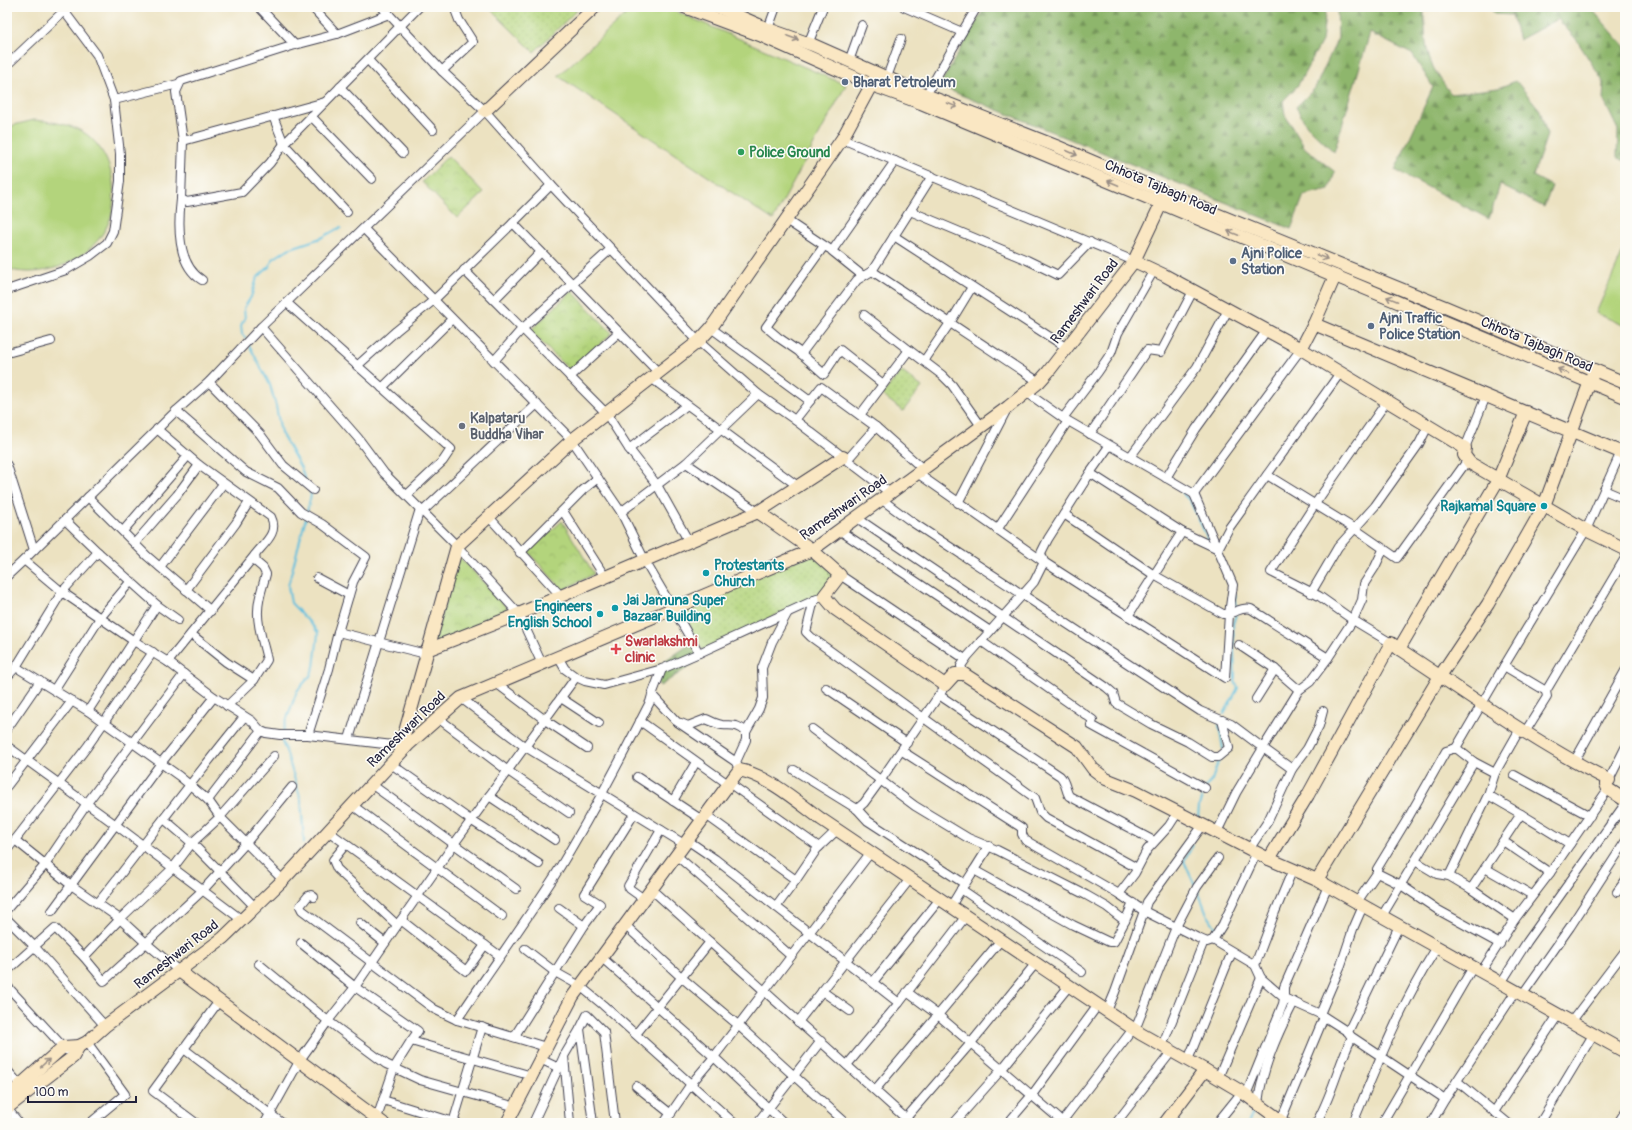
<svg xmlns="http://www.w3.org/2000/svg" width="1632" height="1130" font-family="Pangolin,sans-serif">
<defs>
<pattern id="grass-dots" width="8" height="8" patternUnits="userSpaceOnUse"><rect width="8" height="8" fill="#b3d47c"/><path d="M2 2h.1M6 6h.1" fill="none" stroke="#9ab66c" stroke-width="1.8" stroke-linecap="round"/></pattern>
<pattern id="forest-firs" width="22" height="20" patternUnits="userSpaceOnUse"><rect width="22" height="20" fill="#8eb66c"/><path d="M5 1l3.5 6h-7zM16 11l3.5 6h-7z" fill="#74945a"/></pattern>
<pattern id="park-crowns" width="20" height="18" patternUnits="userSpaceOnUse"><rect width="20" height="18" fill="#b3d47c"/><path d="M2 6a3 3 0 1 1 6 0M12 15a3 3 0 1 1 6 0" fill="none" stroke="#9ab66c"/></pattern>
</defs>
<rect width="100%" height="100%" fill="#fdfcf7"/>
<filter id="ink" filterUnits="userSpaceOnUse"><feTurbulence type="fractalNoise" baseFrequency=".025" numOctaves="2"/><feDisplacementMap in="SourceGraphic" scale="8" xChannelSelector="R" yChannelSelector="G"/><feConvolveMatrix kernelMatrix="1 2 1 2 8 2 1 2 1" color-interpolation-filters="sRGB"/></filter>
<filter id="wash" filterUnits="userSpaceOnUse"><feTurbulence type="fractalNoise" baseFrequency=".012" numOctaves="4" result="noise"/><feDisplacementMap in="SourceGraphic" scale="16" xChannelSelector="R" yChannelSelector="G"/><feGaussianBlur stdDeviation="0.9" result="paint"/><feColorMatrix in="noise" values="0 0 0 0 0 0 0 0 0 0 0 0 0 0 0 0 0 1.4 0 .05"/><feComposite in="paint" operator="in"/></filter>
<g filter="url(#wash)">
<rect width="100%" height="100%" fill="#ece2c1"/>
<g fill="url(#grass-dots)" stroke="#6a7b5c">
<path d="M488 7H580L534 52Z"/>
<path d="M901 371 922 387 903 411 882 395Z"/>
<path d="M812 553 836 576 821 594 702 650 681 610Z"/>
</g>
<g fill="url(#forest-firs)" stroke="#586c54">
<path d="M985 7H1326L1322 41 1298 85 1283 101 1285 115 1305 148 1335 172 1329 189 1304 195 1291 229 939 86Z"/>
<path d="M1337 7H1423C1426 22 1424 40 1428 53 1431 68 1442 81 1451 94L1498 88 1516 81 1540 110 1547 135 1533 176 1552 186 1544 207 1500 185 1489 219 1395 170 1433 87 1412 54 1370 33 1334 152 1307 126 1296 107 1315 88 1338 38Z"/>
<path d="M1491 7H1590L1625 47V161L1617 157 1618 130 1603 99 1604 83 1576 39 1558 19 1519 40 1512 15 1494 14Z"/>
<path d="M692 643 702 658 660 686 650 671Z"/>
</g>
<g fill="url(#park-crowns)" stroke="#6a7b5c">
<path d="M448 156 484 193 457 218 422 182Z"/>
<path d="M572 291 612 333 571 372 530 331Z"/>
<path d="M562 521 594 574 563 590 528 552Z"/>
<path d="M459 556 512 613 432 647Z"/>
</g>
<g fill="#b3d47c" stroke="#6a7b5c">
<path d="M634 7H666L846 85 773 220 558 76Z"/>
<path d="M34 120C54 122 76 124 91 138 104 150 111 167 113 183 114 196 114 211 109 222 93 260 45 280 7 269V129L14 125Z"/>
<path d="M1625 247V326L1596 313Z"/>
</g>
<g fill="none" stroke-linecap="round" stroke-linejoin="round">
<g stroke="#60bfde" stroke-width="2">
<path d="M246 339 242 334 241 325 245 319 244 308 251 297 257 278 269 267 273 259 288 249 321 238 337 229 341 228"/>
<path d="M248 343 270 385 276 406 281 433 301 468 305 480"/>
<path d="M1181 492 1190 501 1208 539"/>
<path d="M307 512 311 495 310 491"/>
<path d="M1235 595 1237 608"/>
<path d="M1224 714 1238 688 1235 681 1233 624 1236 614"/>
<path d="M1219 725 1223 749"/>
<path d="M283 733 285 724 297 691 310 676 314 667 317 643 318 633 313 626 291 603 288 586 306 517"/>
<path d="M283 738 282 742 286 751 301 800 304 843"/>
<path d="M1206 787 1212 780 1219 759"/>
<path d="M1198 817 1199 806 1204 790"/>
<path d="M1193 845 1184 861 1195 886"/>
<path d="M1198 891 1207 914 1216 928"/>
<path d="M1222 938 1230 946"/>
<path d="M1248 1123 1256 1108"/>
</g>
</g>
</g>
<g filter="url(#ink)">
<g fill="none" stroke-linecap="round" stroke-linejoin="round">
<g stroke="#403f4f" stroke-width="10">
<g id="street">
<path d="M259 7 295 45"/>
<path d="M312 7 337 34 389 14"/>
<path d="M382 7 442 71 485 111 551 185 698 341 758 394 795 420 889 492"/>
<path d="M904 7 962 32 977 7"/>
<path d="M64 11 97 55 114 100 178 84"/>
<path d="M768 29 776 7"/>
<path d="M337 34 295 45 181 81 176 92 183 141 181 199 187 202 242 192 270 163 284 144 419 7"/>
<path d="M808 44 823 7"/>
<path d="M368 60 433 130"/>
<path d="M849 61 862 25"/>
<path d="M7 65 68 7"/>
<path d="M442 71 473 42 459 20 454 7"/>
<path d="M887 77 901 39"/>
<path d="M340 87 403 153"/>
<path d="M926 95 962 32"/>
<path d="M273 116 284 144 347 212"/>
<path d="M311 116 372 179"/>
<path d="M842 139 1134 261"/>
<path d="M183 141 325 102"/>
<path d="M181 199C178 224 177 265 202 280"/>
<path d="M910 211 1027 260 1058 275 1090 242"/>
<path d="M786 220 828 248"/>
<path d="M513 223 551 185"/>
<path d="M364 229 572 440 621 512 686 463 758 512"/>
<path d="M894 236 1067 348"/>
<path d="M824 246 766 327 779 338 798 351 824 374 840 350 883 384"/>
<path d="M464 270 606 413 629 449 657 485 689 542"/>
<path d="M872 271 1039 382"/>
<path d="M863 276 832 251 895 161"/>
<path d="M7 290 66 270 90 256 107 243 113 231 120 181V154L114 100"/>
<path d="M494 300 541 252"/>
<path d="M287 303 451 449 443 461 407 495"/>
<path d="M864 315 909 350"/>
<path d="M261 327 358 438 384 473 420 509"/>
<path d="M711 328 810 401"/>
<path d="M7 353 51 341"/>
<path d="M801 354 857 280 872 271 932 176"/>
<path d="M494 361 522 329 611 249"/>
<path d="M924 361 950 323 972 287"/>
<path d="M357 366 396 331 434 300 513 223 658 372"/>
<path d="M570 377 619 332"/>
<path d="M651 378 799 487"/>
<path d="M209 382 260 434 283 465 313 490"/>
<path d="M382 388 452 319"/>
<path d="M1026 392 1063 418 1194 494 1301 349"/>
<path d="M176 411 246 472 278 488 301 512 322 524 366 557 353 582 338 632 426 654"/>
<path d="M860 415 909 350 942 375 952 385 981 426"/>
<path d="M1063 418 1098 372 1111 353 1118 333 1154 270"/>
<path d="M795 420 821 387 876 427 923 469"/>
<path d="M157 429 199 465 271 517C279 533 264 543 255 555"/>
<path d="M1090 434 1147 350 1161 352 1193 291"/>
<path d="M1465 448 1486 396"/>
<path d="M629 449 687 405"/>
<path d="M1621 452 1586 530 1504 666 1546 691 1625 558"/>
<path d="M1130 457 1197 367 1228 310"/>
<path d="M847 460 876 427"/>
<path d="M686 463 758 394"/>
<path d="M7 465 34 550 24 560 62 592 134 641 168 662 214 697 252 721 261 731 266 733 280 735H308L401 746"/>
<path d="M917 473 1044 562 1225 678 1229 614 1233 585 1194 494"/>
<path d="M1090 473 1107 449"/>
<path d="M1267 475 1355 529 1397 558 1467 461"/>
<path d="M1166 478 1196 429 1267 330"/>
<path d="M1604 490 1625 499"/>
<path d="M88 497 147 556 211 611"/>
<path d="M881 499 912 522 1200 711 1231 724 1263 748 1299 690"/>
<path d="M958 503 1006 411"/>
<path d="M563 511 605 577"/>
<path d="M422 512 537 404"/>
<path d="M621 512 645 561 699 653 817 599"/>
<path d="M1064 514 1154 575 1128 616"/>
<path d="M488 516 561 596"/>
<path d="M857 518 1106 687 1113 693 1116 703 1151 724 1188 742 1212 757H1218L1229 748 1222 720"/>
<path d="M65 520 98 552 157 605 88 711"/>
<path d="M839 530 990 631"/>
<path d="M997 530 1066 424"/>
<path d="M123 531 188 456"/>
<path d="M1182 532 1218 549 1229 528 1340 373"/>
<path d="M135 543 177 495 199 465"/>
<path d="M34 550 176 411 209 382 261 327 485 111"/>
<path d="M1383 550 1375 567 1364 584 1362 600 1353 620 1319 596 1271 572 1315 504 1387 401"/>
<path d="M520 553 583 490 598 478"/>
<path d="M160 567 223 484"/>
<path d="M840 575 965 659"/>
<path d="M7 576 24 560"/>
<path d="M317 578 349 595"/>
<path d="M186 590 236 523 249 502"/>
<path d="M1311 593 1338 547 1375 506 1419 444 1428 426"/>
<path d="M814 600 806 632 811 637 1035 798 1040 812 1046 818 1137 868"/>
<path d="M157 605 178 620"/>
<path d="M191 634 226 662 254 680"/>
<path d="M981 641 1093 720 1091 725 1205 788"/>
<path d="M1239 645 1275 669 1299 690 1310 682 1328 658"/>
<path d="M153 652 87 747 15 840 71 885 120 919 84 957 104 981 146 943 179 971"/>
<path d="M558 657 565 669 576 677 585 681 604 685 662 669 699 653"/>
<path d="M168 662 255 555 256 562 263 568 266 574C263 586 258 598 258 611 257 627 264 645 267 660L254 680 227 706"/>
<path d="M16 667 88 711 179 776 208 800 220 817 283 880"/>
<path d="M964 674 961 666 968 656 1034 582 1044 562 1041 553 1048 539 1090 473 1182 532 1154 575 1223 614C1233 615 1241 606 1251 609L1328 658 1353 620 1391 643"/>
<path d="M7 677 16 667 62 592 98 552"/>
<path d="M496 683 545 720 587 748"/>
<path d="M826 688 907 743"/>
<path d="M54 690 100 618 131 581"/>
<path d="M652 695 676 721 736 762"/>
<path d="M939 695 1060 776C1066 782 1065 789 1069 796L1154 841"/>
<path d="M461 698 524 746 684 844"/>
<path d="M561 698 599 723"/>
<path d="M1256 699 1275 669"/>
<path d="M438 718 508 771 569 813"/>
<path d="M640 721 728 784"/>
<path d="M681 723 688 726 706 719C711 721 716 724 722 725 733 726 738 724 746 732"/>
<path d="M7 729 40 681"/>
<path d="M812 729 915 806 968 838 997 850 1086 895 1107 907 1125 921 1133 903"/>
<path d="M1525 732 1547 697 1546 691"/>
<path d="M308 735 329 669 338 632"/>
<path d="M349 739 420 509 457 546 519 614 542 664"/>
<path d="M7 746 116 825 242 920"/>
<path d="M1456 748 1504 666"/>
<path d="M902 751 1022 828V834L1025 840 1119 894"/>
<path d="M274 756 220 817 192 843 173 868 120 919 146 943 203 890 246 843 292 787"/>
<path d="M1574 762 1625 671"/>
<path d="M391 764 472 821 539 864"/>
<path d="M1292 769 1307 749 1319 726 1323 711"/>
<path d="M739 770 736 762 746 740V732L759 709 763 698 762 668 772 642 788 612"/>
<path d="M794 770 857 809 864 803 880 781 942 691"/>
<path d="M1495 773 1520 729"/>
<path d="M1514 775 1590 816"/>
<path d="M637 777 702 820"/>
<path d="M1609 780 1625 748"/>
<path d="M729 783 819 847"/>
<path d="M371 784 516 889"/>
<path d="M7 786 72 701"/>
<path d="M1488 795 1521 814"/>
<path d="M489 796 555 840"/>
<path d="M208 800 261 731"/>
<path d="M673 801 696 762"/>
<path d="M352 805 502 916"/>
<path d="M857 809 868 821 965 884 974 870 1073 925 1109 942H1114L1125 921"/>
<path d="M1178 812 1169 826 1147 850 1135 873 1119 894 1144 911 1147 902 1203 825"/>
<path d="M706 815 796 880 817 849 837 830"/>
<path d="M164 819 192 843 256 908"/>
<path d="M328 831 485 945"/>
<path d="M1217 832 1236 793 1263 748 1292 769 1268 821 1250 848"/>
<path d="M687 840 715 859 899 1003"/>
<path d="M1503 841 1550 873"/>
<path d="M346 844 333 860 337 869 397 925"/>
<path d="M7 850 15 840"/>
<path d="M676 855 791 956"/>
<path d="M1415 861 1437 874 1449 876 1488 795 1495 773 1474 762 1456 748 1446 751 1408 818 1377 869V873L1401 885 1438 910 1500 944"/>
<path d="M1485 868 1532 895"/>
<path d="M974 870 989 846"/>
<path d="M1449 876 1471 889"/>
<path d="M651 889 911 1123"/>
<path d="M961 889 1082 972"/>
<path d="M1617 892 1625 881"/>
<path d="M314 897 311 895 308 896 300 906 302 910 434 1009 457 1020"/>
<path d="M644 899 630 889 628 886 661 830"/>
<path d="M1357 902 1377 873"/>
<path d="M98 903C147 841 194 778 244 717"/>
<path d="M951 906 963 886"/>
<path d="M776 907 796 880"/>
<path d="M559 908 584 926"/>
<path d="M7 909 45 865 87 803 184 674"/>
<path d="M52 911 161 763 214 697"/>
<path d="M1382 916 1474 762"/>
<path d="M7 919 34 946 105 1026"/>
<path d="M1515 919 1471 889 1521 814 1570 844"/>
<path d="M401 920 454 844 576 677"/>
<path d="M360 923 385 943"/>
<path d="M625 925 681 977 738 1025 846 1123"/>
<path d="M1213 940 1255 965 1261 978 1284 998 1283 1004 1246 1095"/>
<path d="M301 943 355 987 418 1031 411 1041"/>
<path d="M525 949 555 972 580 986 603 1005 734 1123"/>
<path d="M601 957 714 1057 784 1123"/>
<path d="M259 964 328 1021 386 1064 420 1080 516 1107"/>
<path d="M1255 965 1275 912 1293 869"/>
<path d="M7 971 55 928 84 957"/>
<path d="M1481 972 1515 919 1550 873 1608 789"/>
<path d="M873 982 940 899"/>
<path d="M1501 983 1527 942 1625 804"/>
<path d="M7 986 66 1050"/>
<path d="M822 991 850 1011"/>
<path d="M907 992 938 1015 1064 1123"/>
<path d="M1522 995 1570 927 1625 842"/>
<path d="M1107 1011 1115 992 1144 911 1198 938 1207 942 1213 940 1223 924 1257 852"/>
<path d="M1320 1014 1284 998V987L1328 886"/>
<path d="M798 1022 910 879"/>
<path d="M1571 1022 1625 951"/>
<path d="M1135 1030 1176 927 1197 887 1218 858"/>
<path d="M1348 1032 1320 1014 1341 965 1353 929 1363 906"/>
<path d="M636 1034 710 942"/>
<path d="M1350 1035 1348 1032 1399 926"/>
<path d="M514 1037 584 926 600 904 584 894 634 814"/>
<path d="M87 1042 125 1094 90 1123"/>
<path d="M1162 1046 1204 941"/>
<path d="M546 1047 457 1020C489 972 523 925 554 877 589 820 620 761 650 702L652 695 662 669"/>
<path d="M184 1049 282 1123"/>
<path d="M564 1056 580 1029"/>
<path d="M540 1059 559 1068"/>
<path d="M1188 1060 1232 952"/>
<path d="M847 1065 899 1003 966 916"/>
<path d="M7 1070 20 1085"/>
<path d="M1218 1078 1261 978"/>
<path d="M1457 1081 1508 1123"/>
<path d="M636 1086 671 1114"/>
<path d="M875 1090 1001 940"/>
<path d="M1445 1099 1516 991"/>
<path d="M383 1100 457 1123"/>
<path d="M1258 1103C1262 1068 1278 1033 1294 1002"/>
<path d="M7 1108 19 1123"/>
<path d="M1494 1112 1558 1015"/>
<path d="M377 1118 394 1068 411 1041 532 1076"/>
<path d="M906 1118 971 1043 1036 963"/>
<path d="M1281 1120 1324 1017"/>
<path d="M196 1123 153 1091 219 1001"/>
<path d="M265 1123 300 1060 328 1021 355 987 401 920 466 971 485 945 500 956"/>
<path d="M453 1123 482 1027"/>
<path d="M533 1123 564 1056 570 1123"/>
<path d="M593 1123 580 1029 587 1015 604 1032 615 1123"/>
<path d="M664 1123 691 1084 714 1057 871 852"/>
<path d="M757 1123 821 1041"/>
<path d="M954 1123 1002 1069 1069 986"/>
<path d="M1008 1123 1032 1095 1098 1005"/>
<path d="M1061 1123 1133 1029"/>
<path d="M1116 1123 1172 1051"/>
<path d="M1217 1123 1242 1092"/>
<path d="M1316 1123C1332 1096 1338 1065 1352 1037L1445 1099 1431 1123"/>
<path d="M1353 1123C1378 1063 1402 1002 1437 947"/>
<path d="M1382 1123 1473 967"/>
<path d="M1540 1123 1593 1035"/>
<path d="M1618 1123 1625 1112"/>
</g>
</g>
<g stroke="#403f4f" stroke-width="14">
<g id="secondary">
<path d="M684 7 762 36 872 85 921 103 1625 397"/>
<path d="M718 7 768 29 813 45 926 95 1056 146 1199 207 1445 307 1625 383"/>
<path d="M485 111 595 7"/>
<path d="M1134 261 1164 275 1301 349 1314 324"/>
<path d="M1335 276 1314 324 1625 454"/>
<path d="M1301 349 1465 448 1464 455 1470 463 1586 530 1625 549"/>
<path d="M1592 376 1544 506 1488 604 1440 676 1317 880 1625 1052"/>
<path d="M758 512 843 457"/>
<path d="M1399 649C1468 694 1535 743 1609 780L1606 784 1608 789 1625 800"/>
<path d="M427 650 514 616 758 512 812 550 840 575 824 596 835 609 945 685 955 674H964L1077 747 1093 769 1106 779 1136 791 1269 859"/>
<path d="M401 752V746L457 546 572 440 699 341 711 328 842 139 875 78"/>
<path d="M1317 880 1269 859 1308 795 1391 643 1399 649 1498 480 1526 412"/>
<path d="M179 971 383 1123"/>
<path d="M7 1097 63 1047 79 1046 87 1042 105 1026 223 938 283 880 409 744 461 698 812 550 1008 407 1039 382 1048 372 1134 261 1161 204 1164 193"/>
<path d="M7 1108 73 1057 79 1046"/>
<path d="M507 1123 573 996 739 770C767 775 798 802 821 819L1141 1034 1205 1070"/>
<path d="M1165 1123 1205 1070 1242 1092 1284 1123"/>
</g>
</g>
<use href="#street" stroke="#fff" stroke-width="8"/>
<use href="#secondary" stroke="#fae7c3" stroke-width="12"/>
</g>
<defs><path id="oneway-shaft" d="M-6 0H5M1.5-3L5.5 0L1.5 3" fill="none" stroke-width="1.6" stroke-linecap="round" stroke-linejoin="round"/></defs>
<g stroke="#998e86">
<use href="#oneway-shaft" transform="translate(793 38) rotate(20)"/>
<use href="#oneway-shaft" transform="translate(952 105) rotate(22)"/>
<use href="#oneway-shaft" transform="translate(1072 153) rotate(24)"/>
<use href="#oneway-shaft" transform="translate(1113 183) rotate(-157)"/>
<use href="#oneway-shaft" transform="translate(1233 233) rotate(-158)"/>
<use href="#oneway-shaft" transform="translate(1322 257) rotate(22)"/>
<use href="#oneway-shaft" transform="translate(1392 299) rotate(-158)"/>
<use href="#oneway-shaft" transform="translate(1563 371) rotate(-156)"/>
<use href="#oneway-shaft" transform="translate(45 1063) rotate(-42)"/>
</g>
</g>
<g fill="#5c6f8a" stroke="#fdfcf7" stroke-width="1.5">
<circle cx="845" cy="82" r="4"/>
<circle cx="1233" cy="261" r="4"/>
<circle cx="1371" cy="326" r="4"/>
</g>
<circle fill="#2e9e5b" stroke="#fdfcf7" stroke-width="1.5" cx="741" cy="152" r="4"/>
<circle fill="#6b7280" stroke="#fdfcf7" stroke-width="1.5" cx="462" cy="426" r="4"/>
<g fill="#0f9aa8" stroke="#fdfcf7" stroke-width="1.5">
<circle cx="1544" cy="506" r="4"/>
<circle cx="706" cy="573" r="4"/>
<circle cx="615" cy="608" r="4"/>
<circle cx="600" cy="614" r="4"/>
</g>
<path fill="#e0444e" stroke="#fdfcf7" stroke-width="1.5" d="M614 643h4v4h4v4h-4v4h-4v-4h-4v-4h4z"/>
<g text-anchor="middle" stroke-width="3" stroke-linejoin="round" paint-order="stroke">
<g font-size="14" font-weight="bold" fill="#4e5e75" stroke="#fdfcf7" text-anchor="start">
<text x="853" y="87">Bharat Petroleum</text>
<text x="1241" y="258">Ajni Police<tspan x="1241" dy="16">Station</tspan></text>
<text x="1379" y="323">Ajni Traffic<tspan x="1379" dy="16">Police Station</tspan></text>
</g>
<g font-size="14" font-weight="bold" fill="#27864d" stroke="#fdfcf7" text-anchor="start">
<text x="749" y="157">Police Ground</text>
</g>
<g font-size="14" fill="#22223b" stroke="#fdfcf7">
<text transform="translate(1161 187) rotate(23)" y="5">Chhota Tajbagh Road</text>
<text transform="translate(1084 301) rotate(-53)" y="5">Rameshwari Road</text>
<text transform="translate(1537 344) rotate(23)" y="5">Chhota Tajbagh Road</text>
<text transform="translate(843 507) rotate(-35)" y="5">Rameshwari Road</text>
<text transform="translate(406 729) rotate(-44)" y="5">Rameshwari Road</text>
<text transform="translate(176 954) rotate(-38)" y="5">Rameshwari Road</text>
</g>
<g font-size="14" font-weight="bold" fill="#5b616d" stroke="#fdfcf7" text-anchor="start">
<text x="470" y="423">Kalpataru<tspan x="470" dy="16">Buddha Vihar</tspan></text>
</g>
<g font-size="14" font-weight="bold" fill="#0d838f" stroke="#fdfcf7" text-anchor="end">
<text x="1536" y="511">Rajkamal Square</text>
<text x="714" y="570" text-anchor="start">Protestants<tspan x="714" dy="16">Church</tspan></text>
<text x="623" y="605" text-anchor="start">Jai Jamuna Super<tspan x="623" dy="16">Bazaar Building</tspan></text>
<text x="592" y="611">Engineers<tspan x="592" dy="16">English School</tspan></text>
</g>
<g font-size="14" font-weight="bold" fill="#be3a42" stroke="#fdfcf7" text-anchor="start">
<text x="625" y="646">Swarlakshmi<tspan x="625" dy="16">clinic</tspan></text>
</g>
</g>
<rect width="1632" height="1130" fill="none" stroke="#fdfcf7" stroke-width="24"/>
<path d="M28 1096v6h108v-6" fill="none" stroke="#22223b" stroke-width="2"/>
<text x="34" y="1096" font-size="12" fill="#22223b" stroke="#fdfcf7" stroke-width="3" paint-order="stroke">100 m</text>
</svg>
